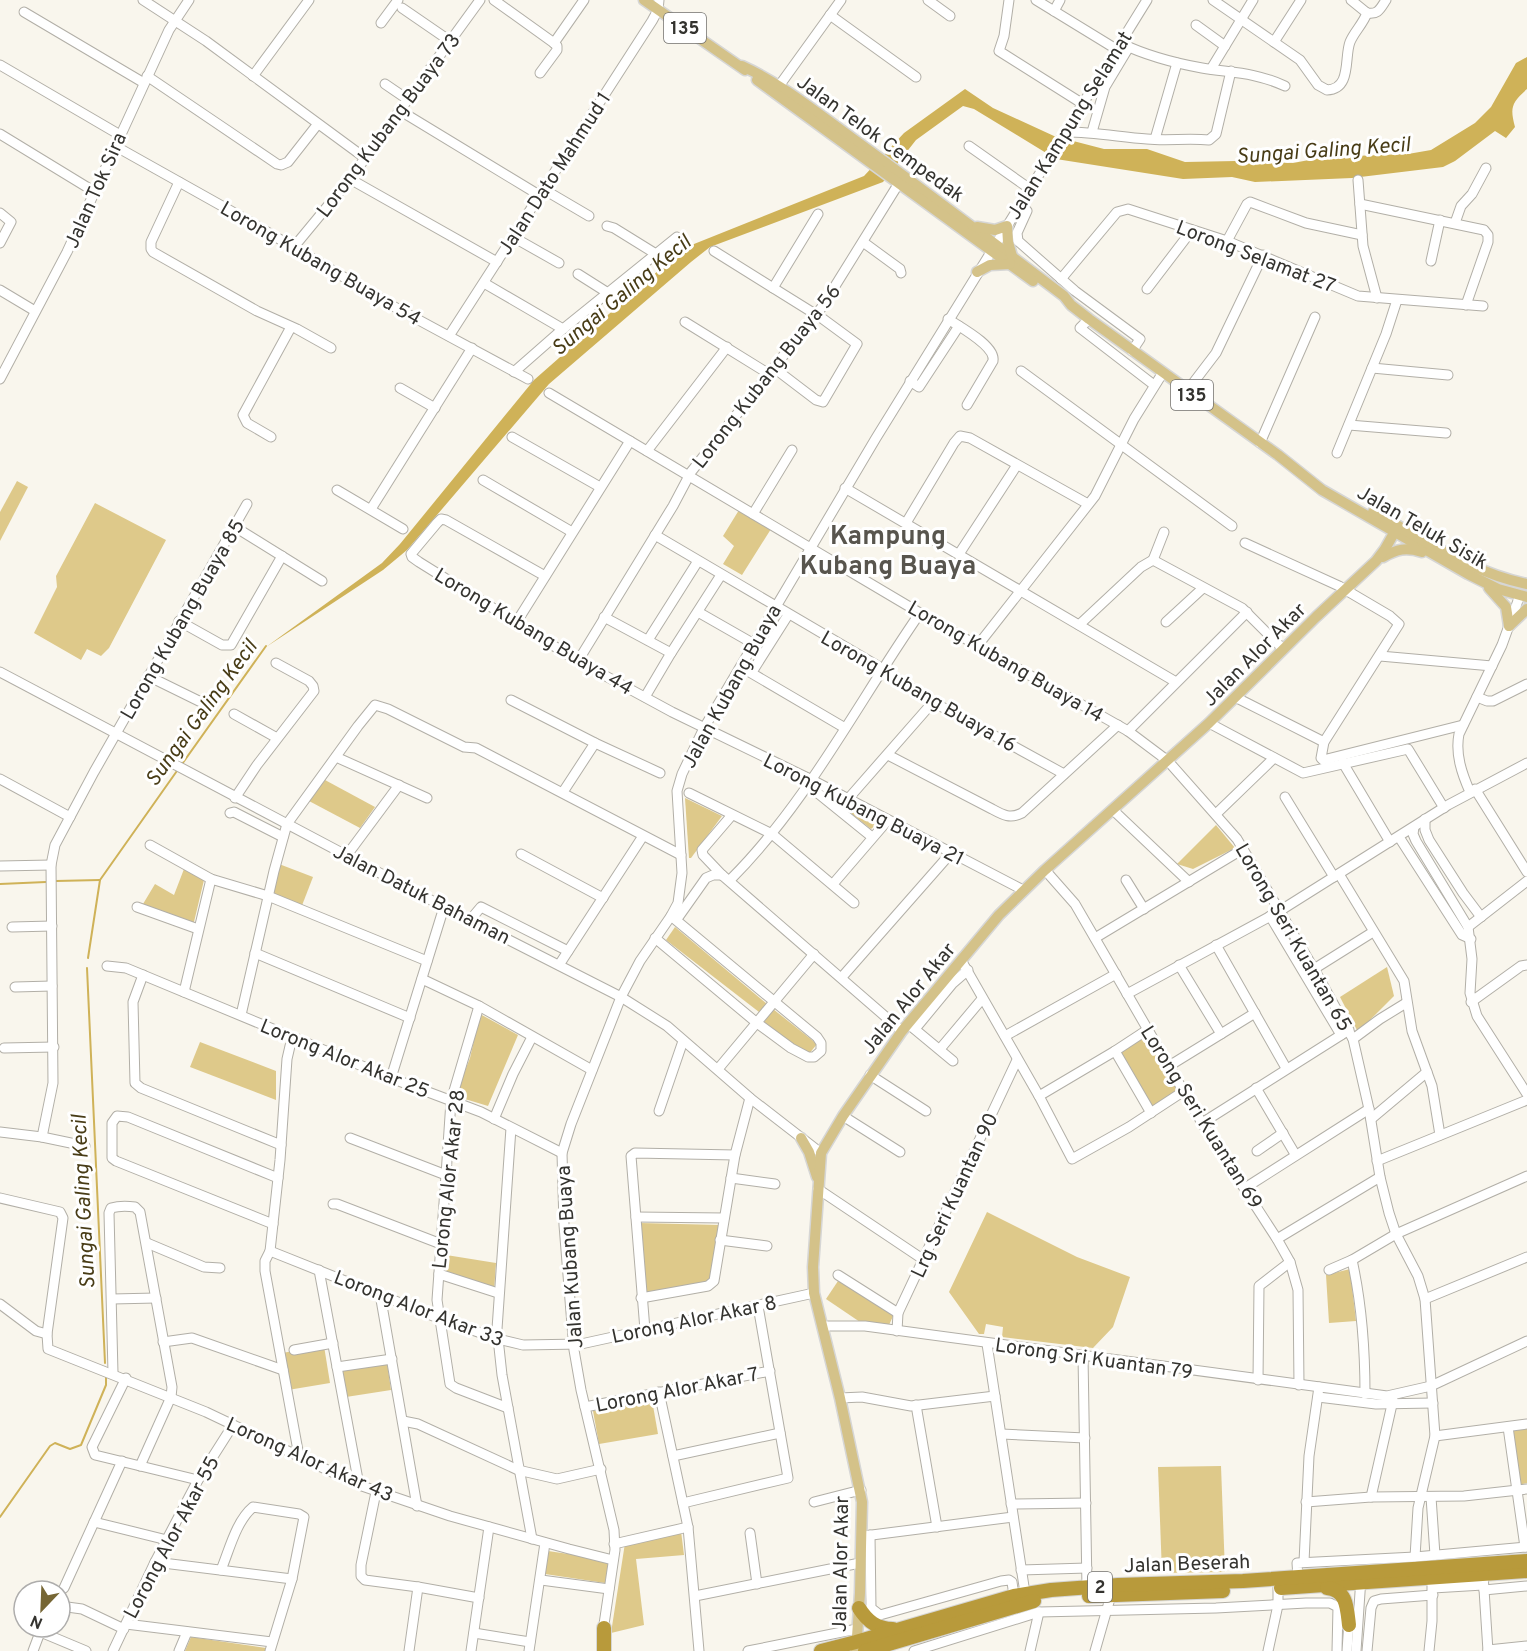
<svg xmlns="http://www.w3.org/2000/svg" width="1527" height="1651" font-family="Overpass,sans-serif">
<rect width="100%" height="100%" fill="#f9f6ed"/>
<g fill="#dec98a">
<path d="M17 481 28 487 0 541V512Z"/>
<path d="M95 503 166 540 109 648 101 656 87 649 81 660 34 633 57 587 56 576Z"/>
<path d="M739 510 771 529 742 575 723 564 734 546 723 536Z"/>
<path d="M325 780 375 807 360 828 309 801Z"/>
<path d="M817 787 881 820 871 829Z"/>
<path d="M685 798 722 816 691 858H689Z"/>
<path d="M1216 825 1235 848 1193 869 1177 864Z"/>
<path d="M279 864 313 877 301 908 271 895Z"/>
<path d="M184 869 204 880 193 926 143 904 155 884 174 895Z"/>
<path d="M675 927 767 1004 759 1012 666 940Z"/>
<path d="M1387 967 1394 996 1358 1032 1340 997Z"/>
<path d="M773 1009 817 1044 809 1054 762 1025Z"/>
<path d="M480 1014 518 1035 488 1106 455 1096 470 1058Z"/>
<path d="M1146 1034 1180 1091 1152 1110 1117 1052Z"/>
<path d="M200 1042 276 1071V1100L190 1067Z"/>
<path d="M987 1212 1077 1257 1130 1277 1113 1327 1093 1348 1002 1337 1003 1327 986 1324 984 1334H979L949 1292Z"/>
<path d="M640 1223 720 1225 713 1283 647 1295Z"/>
<path d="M440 1254 496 1263 494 1292 439 1274Z"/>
<path d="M1350 1269 1356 1321 1329 1323 1326 1275Z"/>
<path d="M838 1281 894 1314 889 1325 860 1322 826 1299Z"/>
<path d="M324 1346 330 1383 288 1390 282 1353Z"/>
<path d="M386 1355 391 1390 346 1397 341 1362Z"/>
<path d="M652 1400 658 1434 599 1444 593 1411Z"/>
<path d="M1527 1426V1483L1518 1485 1512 1429Z"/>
<path d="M1221 1466 1225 1572 1162 1573 1158 1467Z"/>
<path d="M681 1531 684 1555 636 1559 644 1625 611 1633 625 1543Z"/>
<path d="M548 1551 609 1560 605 1583 545 1574Z"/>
<path d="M191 1637 266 1648 265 1651H185Z"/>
</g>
<path fill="#cfb258" d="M1527 57V89C1511 103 1510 108 1515 127L1506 138 1495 131 1455 161 1443 167 1352 178 1255 182 1232 177 1183 179 1056 159 974 109 963 106 916 140 883 182 710 247 691 262 549 384 407 550 383 570 266 647 382 563 400 544 534 380 684 248 864 176 904 133 965 89 993 108 1054 136 1104 149H1147L1185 162 1236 161 1293 163 1325 157 1408 154 1431 150 1475 123 1491 107 1516 63Z"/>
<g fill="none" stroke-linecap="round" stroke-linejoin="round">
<g stroke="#cfb258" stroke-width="2">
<path d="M182 764 266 646"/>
<path d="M56 881 100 880"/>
<path d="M0 884 46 882"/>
<path d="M88 958 100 880 179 768"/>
<path d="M87 968 105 1363"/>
<path d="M0 1517 50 1446 55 1443 70 1449 81 1445 106 1385V1374"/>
</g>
<g stroke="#b2afa7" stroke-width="11">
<g id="minor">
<path d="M143 0 206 41 365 158"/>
<path d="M494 0 554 43"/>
<path d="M928 0 950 16"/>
<path d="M1009 0 1004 36 999 51 1083 104"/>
<path d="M1036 0 1116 49"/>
<path d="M1213 0 1300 60 1318 85 1327 90C1352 89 1344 57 1350 42 1354 32 1363 24 1367 13"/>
<path d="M1351 0 1367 13"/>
<path d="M402 8 450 41"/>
<path d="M1054 11 1060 0"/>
<path d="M24 12 144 83"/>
<path d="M1367 13C1378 15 1380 9 1386 0"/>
<path d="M830 15 916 77"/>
<path d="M381 23 398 0"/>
<path d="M1196 25 1225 46"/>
<path d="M1274 42 1301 0"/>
<path d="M554 43 584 0"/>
<path d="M1120 43C1145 55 1174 63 1202 68 1233 73 1254 72 1285 86"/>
<path d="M0 65 120 135"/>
<path d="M1211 69 1253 0"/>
<path d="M540 73 557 50V46L554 43"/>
<path d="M147 76 277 164 281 165 288 162 317 125"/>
<path d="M253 76 309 0"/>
<path d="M385 84 407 99"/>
<path d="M779 86 841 0"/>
<path d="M399 110 539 195"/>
<path d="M1066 132C1094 132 1120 137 1147 139 1167 141 1188 138 1209 140L1216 134 1231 71"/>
<path d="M1092 132 1105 87 1129 47"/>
<path d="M0 134 95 192"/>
<path d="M1155 139 1177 63"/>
<path d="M115 146 247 220 391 305 528 379"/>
<path d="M969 146 1030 189"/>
<path d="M350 179 497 262"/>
<path d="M1358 180 1363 246 1377 298"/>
<path d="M179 182 151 242V249L153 252 257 311 297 329 331 348"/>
<path d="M543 189 589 216"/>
<path d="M1020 204 1027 211 1017 233 1018 241 1075 291 1140 339 1132 351"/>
<path d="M1360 204 1484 230 1488 235V242L1466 305"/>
<path d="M0 213 11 222 0 243"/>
<path d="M1455 223 1461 206 1472 194 1486 168"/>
<path d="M607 226 614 228 656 254"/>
<path d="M513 237 559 263"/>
<path d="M1227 241 1247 204 1250 202 1306 223 1362 235"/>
<path d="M863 242 900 269 901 273"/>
<path d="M293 248 350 179 480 0"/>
<path d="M714 251 823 319 857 344 823 402 816 400 774 368"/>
<path d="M1431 261 1440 220"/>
<path d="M578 274 608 293"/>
<path d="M1061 279 1117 212 1128 209 1227 241 1358 296 1483 306"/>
<path d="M484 283 563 329"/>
<path d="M773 288 818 214"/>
<path d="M1147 289 1192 230"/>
<path d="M0 290 35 311"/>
<path d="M948 319C960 327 996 346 993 361L967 405"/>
<path d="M1089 319 1080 328 1154 385"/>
<path d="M685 322 769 374"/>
<path d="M449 336 652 21 658 10 659 0"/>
<path d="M1372 368 1448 375"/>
<path d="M1021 371 1232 526"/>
<path d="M514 372 563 329 677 237"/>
<path d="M0 379 67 252 169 30 189 0"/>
<path d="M910 381 919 387 959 326"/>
<path d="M400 388 435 408"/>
<path d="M1187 391 1216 353 1263 255"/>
<path d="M549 393 920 613 1128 731 1168 761 1237 839 1314 969 1353 1039 1369 1109 1380 1177 1389 1213 1396 1234 1418 1276 1425 1299 1435 1436 1418 1508 1415 1557"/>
<path d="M1349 425 1446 433"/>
<path d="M271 437 247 423 243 415 291 327"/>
<path d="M512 437 600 487"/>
<path d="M1260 443 1315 317"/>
<path d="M647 451 727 347"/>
<path d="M1337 453 1386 334 1397 300"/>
<path d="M483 480 572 532"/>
<path d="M845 488 1176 682"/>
<path d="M337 490 403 529"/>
<path d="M371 509 472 348"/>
<path d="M753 514 792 450"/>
<path d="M906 523 954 443 960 436 970 438 1088 504"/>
<path d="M235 527 322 581"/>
<path d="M655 535 883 669 933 702 1064 774"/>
<path d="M1245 543 1339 586 1390 616 1399 624 1324 742 1321 758 1323 760 1463 725"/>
<path d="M959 554 1017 465"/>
<path d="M1153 560 1164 532"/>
<path d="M545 576 446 520 441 519 437 523 411 554 412 557 419 562 578 661 672 712 812 780 1023 890"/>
<path d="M698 612 754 644"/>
<path d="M604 617 671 653"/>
<path d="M179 621 222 645H231L282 556"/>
<path d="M1166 622 1203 588"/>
<path d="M516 623 630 441"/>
<path d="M1079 625 1141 567 1153 560 1242 608 1283 649"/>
<path d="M648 640 698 561"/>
<path d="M978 645 1095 496 1134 419 1162 374"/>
<path d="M1380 656 1492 666"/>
<path d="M578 661 673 506 691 472 822 307 899 183"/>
<path d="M741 667 845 728"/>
<path d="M0 672 444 907 621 997 667 1026 750 1098 821 1153"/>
<path d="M752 672 788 615"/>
<path d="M148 676 205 704"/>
<path d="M645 697 671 653 721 575"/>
<path d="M1235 697 1324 742"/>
<path d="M1477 697 1487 701H1493L1527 684"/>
<path d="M511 700 595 743 660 773"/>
<path d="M234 714 277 738"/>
<path d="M1209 723 1303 773 1408 749 1444 808"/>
<path d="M1128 731 1247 612"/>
<path d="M888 755 992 809C1003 815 1010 819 1022 813L1118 725"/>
<path d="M336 757 427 798"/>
<path d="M1343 763 1390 842"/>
<path d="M0 779 70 817"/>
<path d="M809 786 872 837"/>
<path d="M1475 789 1527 872"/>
<path d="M563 792 595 743"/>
<path d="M1470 792C1462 774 1455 754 1459 734L1502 645 1520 595"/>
<path d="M689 793 772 834 854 903"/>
<path d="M1285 797 1334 877"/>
<path d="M235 798 257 765 314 691 313 686 309 681 276 663"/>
<path d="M848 799 933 702"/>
<path d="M1113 810 1189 882"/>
<path d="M230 813 234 812 283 837"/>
<path d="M1216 814 1274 758"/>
<path d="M732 815 702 850 703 855 722 875 902 1031"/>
<path d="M1425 819V830L1429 840 1463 893 1481 917"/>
<path d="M1414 827 1413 834 1416 841 1468 927 1472 959 1470 993 1477 1016 1527 1094"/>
<path d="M1399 837 1462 935 1471 939"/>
<path d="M150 845 211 879"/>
<path d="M521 854 603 898"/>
<path d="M347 855 399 785"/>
<path d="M0 866 51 865"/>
<path d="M1045 870 1075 904 1202 1123 1277 1239 1290 1262 1298 1290 1299 1385"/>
<path d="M1339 874 1404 981 1412 1031 1432 1086 1440 1135"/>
<path d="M730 880C808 802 858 702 920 613"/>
<path d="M1126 880 1144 909"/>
<path d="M833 884 888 820"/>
<path d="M137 907 198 929"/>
<path d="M1270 916 1341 1035"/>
<path d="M677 919 706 878 713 875H722"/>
<path d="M470 920 481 907 568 951"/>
<path d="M12 927 52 926"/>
<path d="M1468 927 1527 881"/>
<path d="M655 938 757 1023 791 1048 808 1057H814L821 1051V1043L817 1037 671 916"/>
<path d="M1095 938 1243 849"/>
<path d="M1216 945 1286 1068"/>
<path d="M255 953 410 1018"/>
<path d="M961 960 1039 1096 1072 1159 1129 1127 1184 1091"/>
<path d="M559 965 643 836"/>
<path d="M1179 965 1221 1034"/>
<path d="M107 966 126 968 391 1078 481 1112 562 1153"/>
<path d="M1314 969 1373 932"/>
<path d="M143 975 133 1002 135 1083 141 1088 281 1145"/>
<path d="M842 977 951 853"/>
<path d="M422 979 479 1006 592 1070"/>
<path d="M15 987 52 986"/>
<path d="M184 992 211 879 268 896 427 961"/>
<path d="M1127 994 1278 912 1448 805 1527 763"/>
<path d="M1471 1002 1521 966 1527 965"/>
<path d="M479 1006 451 1101 446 1175 437 1300 450 1384 456 1388 508 1408"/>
<path d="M241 1015 274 871 287 824 358 726 375 705 388 709 464 747 476 748 681 855"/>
<path d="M912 1027 953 1061"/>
<path d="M915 1029 953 983 968 970"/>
<path d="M1005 1036 1116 974"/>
<path d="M296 1038 290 1046 287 1059 280 1160 270 1251 265 1261V1271L299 1456"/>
<path d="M1353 1039 1380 1019 1406 1003"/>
<path d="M4 1048 54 1047"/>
<path d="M940 1049 982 999"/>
<path d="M1115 1051 1151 1113"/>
<path d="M1169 1066 1255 1013"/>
<path d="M718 1069 814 954"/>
<path d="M870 1075 926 1111"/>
<path d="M391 1078 444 907"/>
<path d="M1256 1088 1295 1154"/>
<path d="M1039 1096 1115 1051 1147 1030"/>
<path d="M659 1111 683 1041"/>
<path d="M843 1116 900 1152"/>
<path d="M494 1119 513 1074 532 1037"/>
<path d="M1371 1119 1427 1072"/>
<path d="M1202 1123 1349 1030"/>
<path d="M511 1128 497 1329 502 1375 532 1539"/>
<path d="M0 1132 42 1137 85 1146"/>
<path d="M42 1137 53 1083 51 865 55 845 94 772 247 504"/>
<path d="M350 1138 446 1175"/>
<path d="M1257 1151 1283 1133"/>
<path d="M1377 1161 1527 1100"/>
<path d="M731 1178 775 1184"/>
<path d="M1245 1188 1369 1109"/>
<path d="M818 1189 924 1260"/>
<path d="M0 1198 60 1212 63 1218 47 1334 48 1349 206 1412 359 1485 450 1516 569 1549 613 1560"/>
<path d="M333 1204H337L441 1244"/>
<path d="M636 1217 724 1218"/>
<path d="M273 1224 116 1161 112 1158V1123L117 1116 128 1117 278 1178"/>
<path d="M1277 1239 1380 1177"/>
<path d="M720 1240 767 1246"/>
<path d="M147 1243 204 1267 220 1268"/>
<path d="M270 1251 438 1318 498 1339 523 1345 581 1344 814 1293"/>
<path d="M1352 1260C1362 1305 1365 1348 1365 1394"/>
<path d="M319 1270 359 1485"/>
<path d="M1329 1270 1352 1260 1396 1234 1527 1176"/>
<path d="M439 1274 498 1293"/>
<path d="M838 1275 898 1313"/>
<path d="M380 1294 417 1506"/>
<path d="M641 1298 708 1286 714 1281 735 1155 750 1098"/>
<path d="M112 1299 156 1298"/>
<path d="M1425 1299 1527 1257"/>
<path d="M0 1304 36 1331 47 1334"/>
<path d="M823 1326H865L1387 1396 1431 1386 1527 1341"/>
<path d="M645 1330 631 1156 635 1153 735 1155"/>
<path d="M897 1331 898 1313 1017 1060"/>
<path d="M163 1342 192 1338 283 1370"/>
<path d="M987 1344 1025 1593"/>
<path d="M294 1350 333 1343"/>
<path d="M1083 1356 1087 1588"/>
<path d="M337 1367 392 1359"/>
<path d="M113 1373 109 1213 111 1208C118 1206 128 1206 135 1207L140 1212 172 1387 171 1397 140 1466"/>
<path d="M126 1378 92 1447 95 1455 198 1480"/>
<path d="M1258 1380 1259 1286 1290 1262"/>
<path d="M659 1392 688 1527 699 1651"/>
<path d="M1318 1397 1376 1404 1433 1403"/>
<path d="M840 1398 862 1397 911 1406 995 1396"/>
<path d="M916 1405 937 1527"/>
<path d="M585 1407 770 1371"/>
<path d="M403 1421 418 1424 518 1470 557 1479 601 1469"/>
<path d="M1508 1427 1525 1547"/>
<path d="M1001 1434 1085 1438"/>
<path d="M1435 1436 1527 1424"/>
<path d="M673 1456 780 1433"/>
<path d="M376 1492 361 1565V1576L365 1580 418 1587 479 1598"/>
<path d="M1371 1497 1393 1400"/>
<path d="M1431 1497 1435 1555"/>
<path d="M814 1502 861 1490"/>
<path d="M1306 1502 1371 1497 1464 1496 1527 1489"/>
<path d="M683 1503 788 1478 758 1306"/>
<path d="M1011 1504 1086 1503"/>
<path d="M94 1522 167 1540"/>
<path d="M750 1533 757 1584"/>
<path d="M870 1535 871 1608 880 1615 1001 1581 1009 1580 1012 1582 1014 1596"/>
<path d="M864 1536 1013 1517"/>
<path d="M614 1544 688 1527"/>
<path d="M155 1562 292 1579"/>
<path d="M1304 1562 1309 1456 1319 1387"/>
<path d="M221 1570C229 1551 236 1521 253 1507L299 1514 304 1517 292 1579 270 1651"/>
<path d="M1021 1570 1087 1568"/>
<path d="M1483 1574 1488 1651"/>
<path d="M1298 1578 1297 1563 1415 1557 1527 1547"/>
<path d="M541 1580 609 1589"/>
<path d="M64 1588 122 1461"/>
<path d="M1433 1588 1483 1585"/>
<path d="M1484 1590 1527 1586"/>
<path d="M695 1596 860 1563"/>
<path d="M60 1606 82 1609 124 1629"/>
<path d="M126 1624 272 1642"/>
<path d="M603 1631 615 1550 614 1530 581 1390 574 1350 564 1225 562 1153 571 1124 621 997 640 961 671 916 678 903 682 873 677 791 682 774 704 728 876 438 1147 0"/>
<path d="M474 1633 530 1642"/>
<path d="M1488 1650 1527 1646"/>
<path d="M33 1651 39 1635 43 1633 86 1651"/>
<path d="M113 1651 155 1562 198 1480 233 1425"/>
<path d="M179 1651 187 1632"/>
<path d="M409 1651 418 1587"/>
<path d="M471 1651 489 1527"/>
<path d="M529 1651 545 1543"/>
<path d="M748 1651 857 1629"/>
<path d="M914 1651 1039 1612 1216 1608 1306 1603H1330L1338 1607 1337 1651"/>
<path d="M1030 1651 1039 1612"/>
<path d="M1095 1651 1111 1595"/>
<path d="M1268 1651 1278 1605V1588"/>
<path d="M1347 1651 1349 1621"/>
<path d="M1356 1651 1361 1578"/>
<path d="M1367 1651 1371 1608 1374 1601 1381 1599 1433 1595"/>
<path d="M1429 1651 1432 1621V1578"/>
</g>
</g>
<g stroke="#d6d6d5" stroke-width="13">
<g id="major">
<path d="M644 0 745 70"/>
<path d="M742 66C782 84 817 113 852 138 924 190 994 243 1064 296L1071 305 1089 319 1278 455 1322 490 1468 574 1498 589 1527 597"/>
<path d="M757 80 1033 281"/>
<path d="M977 227 995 230 1007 226 1008 242 1012 256"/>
<path d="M977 272 990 265 1010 264"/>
<path d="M1373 512C1422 538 1471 573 1527 584"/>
<path d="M1383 557C1397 549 1406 547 1422 552"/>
<path d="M1489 588 1506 607 1509 626"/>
<path d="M1509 626 1527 609"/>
<path d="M801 1138 809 1152 817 1177"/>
<path d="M856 1651 860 1593 862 1502 840 1398 814 1293 813 1267 821 1153 843 1116 902 1031 999 915 1045 870 1209 723 1316 617 1376 561 1385 549 1398 526"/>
</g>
</g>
<g stroke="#d6d6d5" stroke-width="16">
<g id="highway">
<path d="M1281 1588 1527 1571"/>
<path d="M1327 1588C1347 1590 1347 1608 1349 1625"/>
<path d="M1089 1596 1223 1591"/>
<path d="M859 1608C867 1621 877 1629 893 1629"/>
<path d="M604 1628V1651"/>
<path d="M821 1651 856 1642 1014 1596 1051 1590 1118 1585 1243 1581 1527 1561"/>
<path d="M865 1651 1034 1601"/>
</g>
</g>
<use href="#minor" stroke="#fff" stroke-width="9"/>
<use href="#major" stroke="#d4c289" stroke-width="10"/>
<use href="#highway" stroke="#b89a3b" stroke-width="14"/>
</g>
<g text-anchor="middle" stroke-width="6" stroke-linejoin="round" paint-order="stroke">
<g fill="#fff" stroke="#71706d" stroke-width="1.5">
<rect x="664" y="13" width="42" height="30" rx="4.5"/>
<rect x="1171" y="380" width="42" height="30" rx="4.5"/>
<rect x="1088" y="1572" width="24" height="30" rx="4.5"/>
</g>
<g font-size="18" font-weight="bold" fill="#34332f">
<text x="685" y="34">135</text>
<text x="1192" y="401">135</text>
<text x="1100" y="1593">2</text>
</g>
<g font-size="20" fill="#34332f" stroke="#fff">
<text transform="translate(388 125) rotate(-53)" y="7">Lorong Kubang Buaya 73</text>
<text transform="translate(1069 125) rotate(-58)" y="7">Jalan Kampung Selamat</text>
<text transform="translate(881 138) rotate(36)" y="7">Jalan Telok Cempedak</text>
<text transform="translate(554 173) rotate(-57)" y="7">Jalan Dato Mahmud 1</text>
<text transform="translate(95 190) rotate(-66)" y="7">Jalan Tok Sira</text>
<text transform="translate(1256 256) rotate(21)" y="7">Lorong Selamat 27</text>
<text transform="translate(321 263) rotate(30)" y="7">Lorong Kubang Buaya 54</text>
<text transform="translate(766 376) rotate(-52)" y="7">Lorong Kubang Buaya 56</text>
<text transform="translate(1423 527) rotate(30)" y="7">Jalan Teluk Sisik</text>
<text transform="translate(182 619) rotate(-60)" y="7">Lorong Kubang Buaya 85</text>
<text transform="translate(534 631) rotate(31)" y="7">Lorong Kubang Buaya 44</text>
<text transform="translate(1254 654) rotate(-45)" y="7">Jalan Alor Akar</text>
<text transform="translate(1006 661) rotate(30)" y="7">Lorong Kubang Buaya 14</text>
<text transform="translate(731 686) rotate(-61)" y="7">Jalan Kubang Buaya</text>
<text transform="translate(919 691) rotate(30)" y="7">Lorong Kubang Buaya 16</text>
<text transform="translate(864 809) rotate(27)" y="7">Lorong Kubang Buaya 21</text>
<text transform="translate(422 894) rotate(27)" y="7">Jalan Datuk Bahaman</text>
<text transform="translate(1294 937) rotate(60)" y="7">Lorong Seri Kuantan 65</text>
<text transform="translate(908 998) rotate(-51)" y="7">Jalan Alor Akar</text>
<text transform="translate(345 1058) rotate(22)" y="7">Lorong Alor Akar 25</text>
<text transform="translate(1202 1117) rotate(58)" y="7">Lorong Seri Kuantan 69</text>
<text transform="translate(448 1179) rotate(-84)" y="7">Lorong Alor Akar 28</text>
<text transform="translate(954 1195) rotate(-65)" y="7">Lrg Seri Kuantan 90</text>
<text transform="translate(569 1257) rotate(-94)" y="7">Jalan Kubang Buaya</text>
<text transform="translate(419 1308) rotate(21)" y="7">Lorong Alor Akar 33</text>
<text transform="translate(694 1319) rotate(-12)" y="7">Lorong Alor Akar 8</text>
<text transform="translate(1094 1358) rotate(8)" y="7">Lorong Sri Kuantan 79</text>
<text transform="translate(677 1389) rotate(-11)" y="7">Lorong Alor Akar 7</text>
<text transform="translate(310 1459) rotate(24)" y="7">Lorong Alor Akar 43</text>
<text transform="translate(171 1537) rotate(-62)" y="7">Lorong Alor Akar 55</text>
<text transform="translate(1187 1563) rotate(-2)" y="7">Jalan Beserah</text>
<text transform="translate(840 1564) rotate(-89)" y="7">Jalan Alor Akar</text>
</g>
<g font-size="21" font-style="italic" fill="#483c16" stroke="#fff">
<text transform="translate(1323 150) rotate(-4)" y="7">Sungai Galing Kecil</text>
<text transform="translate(621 295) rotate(-40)" y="7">Sungai Galing Kecil</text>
<text transform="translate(201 713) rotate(-54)" y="7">Sungai Galing Kecil</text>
<text transform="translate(83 1202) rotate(-93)" y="7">Sungai Galing Kecil</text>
</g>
<g font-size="26" font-weight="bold" fill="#58554e" stroke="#fff">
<text x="888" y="544">Kampung<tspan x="888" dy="30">Kubang Buaya</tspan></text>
</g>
</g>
<g transform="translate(42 1609) rotate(203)"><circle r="28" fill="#ffffff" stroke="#aeadac" stroke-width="1.5"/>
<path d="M0-4.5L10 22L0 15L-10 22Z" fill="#766634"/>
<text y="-9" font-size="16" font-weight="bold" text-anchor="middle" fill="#34332f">N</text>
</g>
</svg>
